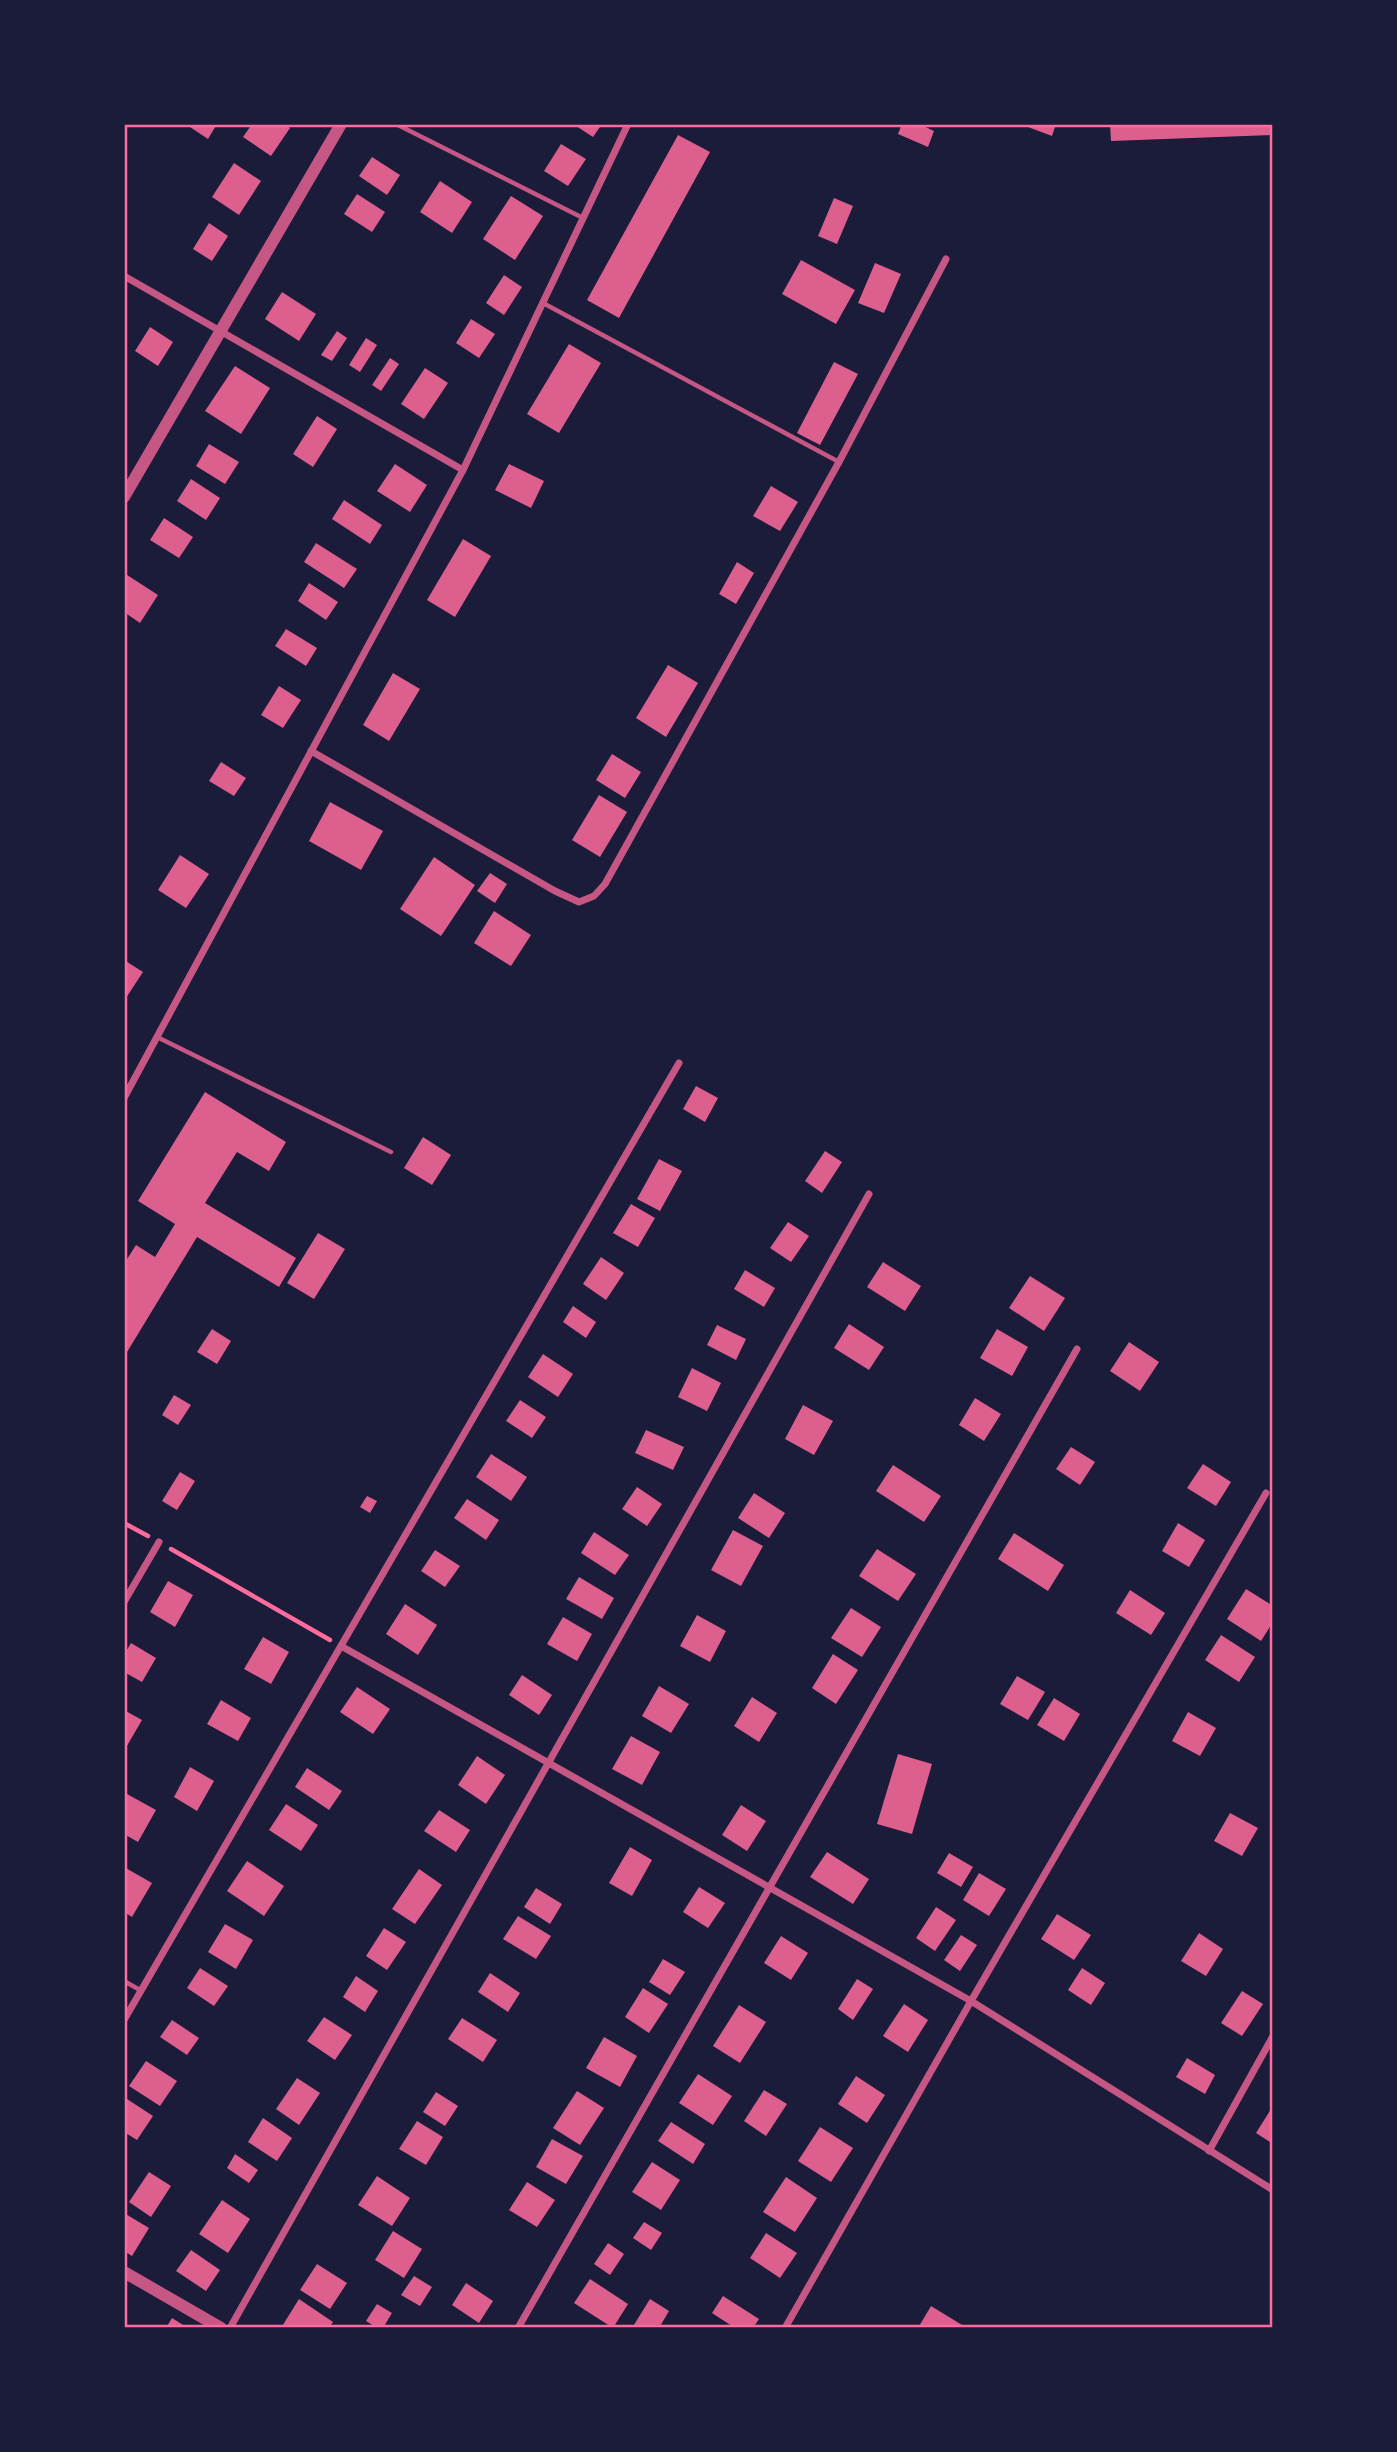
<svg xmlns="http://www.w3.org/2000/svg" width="1397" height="2452" font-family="'IBM Plex Serif',serif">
<rect width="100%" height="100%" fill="#1b1b3a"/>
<g fill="#dd5f8e">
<path d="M192 124H217L208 139 190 127Z"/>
<path d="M252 124H285L290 128 271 156 243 137Z"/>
<path d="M573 124H602L593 137Z"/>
<path d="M902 124H919L934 131 928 147 898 134Z"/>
<path d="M1020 124H1056L1052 136Z"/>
<path d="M1110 124H1273V135L1111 141Z"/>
<path d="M678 135 710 152 619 318 587 300Z"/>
<path d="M561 144 586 159 568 186 544 171Z"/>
<path d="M372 157 400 175 387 195 359 176Z"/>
<path d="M234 163 261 181 239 215 212 197Z"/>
<path d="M440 181 472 202 452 233 420 212Z"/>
<path d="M357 194 385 212 372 232 344 214Z"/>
<path d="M511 196 543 216 515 260 483 239Z"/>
<path d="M834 198 853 206 837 244 818 236Z"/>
<path d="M209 223 228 236 212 261 193 249Z"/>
<path d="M801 260 855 290 836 324 782 294Z"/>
<path d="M875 263 901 274 884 313 858 303Z"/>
<path d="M504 275 522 287 504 315 486 303Z"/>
<path d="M282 292 316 314 299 341 265 319Z"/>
<path d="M471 319 495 334 479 358 456 343Z"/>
<path d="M150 327 173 342 158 366 135 351Z"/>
<path d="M337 331 347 338 332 361 321 355Z"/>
<path d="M366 338 377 345 360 372 349 365Z"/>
<path d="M569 344 601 363 559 433 527 414Z"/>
<path d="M390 358 399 364 381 391 372 385Z"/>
<path d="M834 362 858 374 820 445 797 433Z"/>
<path d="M235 366 270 388 241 434 205 411Z"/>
<path d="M425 368 448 383 424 419 401 404Z"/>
<path d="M317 416 337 429 313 467 293 454Z"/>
<path d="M209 444 239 462 225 484 196 466Z"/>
<path d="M395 464 427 485 410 512 377 491Z"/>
<path d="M509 464 544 481 531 508 495 490Z"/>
<path d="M191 479 220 498 206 520 177 501Z"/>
<path d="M771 486 798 502 780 531 753 516Z"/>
<path d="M344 500 382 525 370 544 332 519Z"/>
<path d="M164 518 193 537 179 558 150 540Z"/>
<path d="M463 539 491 556 455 617 427 600Z"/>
<path d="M316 543 357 569 344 588 304 562Z"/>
<path d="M737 562 754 573 736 604 719 594Z"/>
<path d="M124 573 158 595 140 623 124 612Z"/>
<path d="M309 583 338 602 326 620 298 601Z"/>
<path d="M286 629 317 648 306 666 275 646Z"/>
<path d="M668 665 698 683 666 737 636 718Z"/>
<path d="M393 673 420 689 389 741 363 725Z"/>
<path d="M279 686 301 700 283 728 261 715Z"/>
<path d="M612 754 641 772 625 798 596 780Z"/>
<path d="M221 762 246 778 234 796 209 781Z"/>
<path d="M599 795 627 812 600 857 572 840Z"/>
<path d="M330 802 383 831 361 870 309 841Z"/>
<path d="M180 855 209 874 186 908 158 890Z"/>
<path d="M434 857 475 885 441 936 400 909Z"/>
<path d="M490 873 507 884 495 903 477 891Z"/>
<path d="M494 911 531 935 511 966 474 943Z"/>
<path d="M124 960 143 972 124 1001Z"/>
<path d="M696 1086 718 1098 705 1122 683 1109Z"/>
<path d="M205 1092 286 1142 269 1171 237 1152 205 1203 296 1258 279 1287 197 1237 124 1357V1264L136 1245 155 1257 175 1224 138 1201Z"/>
<path d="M423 1137 451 1155 432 1185 404 1168Z"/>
<path d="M825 1151 842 1162 822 1193 805 1181Z"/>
<path d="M659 1159 682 1171 660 1211 637 1199Z"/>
<path d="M631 1204 655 1218 638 1247 613 1233Z"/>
<path d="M788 1222 809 1236 791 1262 770 1248Z"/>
<path d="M318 1233 345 1249 314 1299 287 1283Z"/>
<path d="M601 1257 624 1273 606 1300 583 1284Z"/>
<path d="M883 1262 921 1286 905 1311 867 1287Z"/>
<path d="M745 1270 775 1288 764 1307 734 1289Z"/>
<path d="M1030 1276 1065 1298 1044 1331 1009 1308Z"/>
<path d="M573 1306 596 1322 586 1338 563 1322Z"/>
<path d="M849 1324 884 1347 869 1370 834 1348Z"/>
<path d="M717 1325 746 1339 736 1360 707 1345Z"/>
<path d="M212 1329 231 1341 217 1364 197 1352Z"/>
<path d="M997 1329 1028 1347 1012 1376 980 1358Z"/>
<path d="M1129 1342 1159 1362 1140 1391 1110 1371Z"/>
<path d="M543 1354 573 1374 558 1397 528 1377Z"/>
<path d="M692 1368 721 1383 707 1411 678 1397Z"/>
<path d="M174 1395 191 1405 178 1425 162 1415Z"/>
<path d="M975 1398 1001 1414 984 1441 959 1425Z"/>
<path d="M520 1400 546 1417 532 1438 506 1421Z"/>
<path d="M803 1405 833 1421 814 1455 785 1439Z"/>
<path d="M646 1430 684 1447 673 1470 635 1453Z"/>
<path d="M1071 1447 1095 1462 1080 1485 1056 1469Z"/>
<path d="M491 1454 527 1477 511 1501 476 1477Z"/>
<path d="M1203 1464 1231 1482 1216 1506 1187 1488Z"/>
<path d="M893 1465 941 1496 924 1522 876 1491Z"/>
<path d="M180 1472 195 1481 177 1510 162 1501Z"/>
<path d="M637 1487 662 1504 647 1526 622 1509Z"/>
<path d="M754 1493 785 1513 769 1538 738 1518Z"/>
<path d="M367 1496 377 1501 370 1513 360 1507Z"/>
<path d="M467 1499 499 1520 486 1540 454 1518Z"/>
<path d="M1178 1523 1205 1540 1189 1567 1162 1551Z"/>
<path d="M733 1530 763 1546 741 1586 711 1570Z"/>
<path d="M594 1532 629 1555 615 1575 581 1553Z"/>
<path d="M1014 1533 1064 1565 1048 1591 998 1559Z"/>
<path d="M877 1549 916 1574 898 1601 859 1576Z"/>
<path d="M435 1550 460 1566 445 1587 421 1571Z"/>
<path d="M579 1577 614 1598 602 1619 566 1599Z"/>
<path d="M168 1581 193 1595 175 1627 150 1612Z"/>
<path d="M1246 1589 1273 1606V1622L1261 1641 1227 1619Z"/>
<path d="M1130 1590 1165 1613 1151 1635 1116 1613Z"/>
<path d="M405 1604 437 1625 418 1655 386 1634Z"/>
<path d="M851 1608 881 1627 862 1657 831 1638Z"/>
<path d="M697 1615 726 1631 710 1662 680 1646Z"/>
<path d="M563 1617 592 1634 577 1661 547 1644Z"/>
<path d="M1221 1635 1255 1657 1239 1682 1205 1660Z"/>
<path d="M263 1637 289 1652 271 1684 244 1669Z"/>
<path d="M131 1643 156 1658 142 1682 124 1672V1655Z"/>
<path d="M833 1654 858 1670 836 1704 812 1688Z"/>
<path d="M522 1675 552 1695 539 1715 509 1695Z"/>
<path d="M1017 1676 1045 1692 1028 1720 1000 1704Z"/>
<path d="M659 1686 689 1704 671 1733 642 1716Z"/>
<path d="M357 1687 390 1709 373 1734 340 1712Z"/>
<path d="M752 1697 777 1713 759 1742 734 1726Z"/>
<path d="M1054 1698 1080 1714 1064 1741 1037 1725Z"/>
<path d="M221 1700 251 1718 238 1741 207 1724Z"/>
<path d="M124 1710 142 1720 124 1751Z"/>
<path d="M1188 1712 1216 1728 1200 1756 1172 1741Z"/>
<path d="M631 1736 660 1752 642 1785 612 1769Z"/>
<path d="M898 1754 932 1764 912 1834 877 1824Z"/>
<path d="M477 1756 505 1775 486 1804 458 1785Z"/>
<path d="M190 1767 214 1781 197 1811 174 1797Z"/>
<path d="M307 1768 342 1791 329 1810 295 1787Z"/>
<path d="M127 1794 156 1810 138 1842 124 1834V1799Z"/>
<path d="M286 1804 318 1825 301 1851 269 1830Z"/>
<path d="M741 1805 766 1821 747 1851 722 1835Z"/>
<path d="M439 1810 470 1830 456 1852 424 1831Z"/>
<path d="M1230 1813 1258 1828 1242 1856 1214 1841Z"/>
<path d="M630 1847 652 1860 632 1896 609 1883Z"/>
<path d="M827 1852 869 1879 853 1904 810 1877Z"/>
<path d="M949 1853 973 1867 961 1887 937 1873Z"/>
<path d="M247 1861 284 1886 264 1916 227 1891Z"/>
<path d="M124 1867 152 1883 132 1917 124 1912Z"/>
<path d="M419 1869 442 1885 415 1924 392 1909Z"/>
<path d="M979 1873 1006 1889 989 1916 963 1900Z"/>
<path d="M699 1887 725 1903 708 1928 683 1912Z"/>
<path d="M536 1888 562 1904 550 1924 524 1907Z"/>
<path d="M936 1907 956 1920 935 1951 916 1938Z"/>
<path d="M1057 1914 1091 1935 1074 1960 1041 1939Z"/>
<path d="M518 1916 551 1936 536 1959 503 1939Z"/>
<path d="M225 1924 253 1940 236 1969 208 1952Z"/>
<path d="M384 1928 406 1942 387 1970 366 1956Z"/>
<path d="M1199 1933 1223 1949 1206 1976 1181 1961Z"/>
<path d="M961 1935 977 1945 960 1971 944 1960Z"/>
<path d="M781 1936 808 1953 791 1980 764 1963Z"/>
<path d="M663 1959 685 1972 670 1995 649 1982Z"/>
<path d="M200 1968 228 1986 214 2006 187 1988Z"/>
<path d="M1082 1968 1105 1983 1091 2005 1068 1990Z"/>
<path d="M490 1973 520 1993 508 2012 478 1992Z"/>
<path d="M356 1976 378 1991 365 2012 343 1997Z"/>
<path d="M857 1979 873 1989 853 2020 838 2009Z"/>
<path d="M643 1988 668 2004 649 2033 625 2017Z"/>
<path d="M1242 1991 1263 2004 1242 2036 1221 2023Z"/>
<path d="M904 2004 928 2020 908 2052 883 2036Z"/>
<path d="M739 2005 766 2022 740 2063 713 2046Z"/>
<path d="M324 2017 352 2035 335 2060 307 2041Z"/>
<path d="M462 2018 497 2040 483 2062 448 2039Z"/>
<path d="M172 2020 199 2038 187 2055 160 2037Z"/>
<path d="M604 2037 637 2056 620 2087 586 2068Z"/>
<path d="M1187 2058 1215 2075 1205 2094 1176 2077Z"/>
<path d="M146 2061 177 2081 160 2106 129 2086Z"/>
<path d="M698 2074 732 2096 713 2125 679 2103Z"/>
<path d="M856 2076 885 2095 867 2123 838 2104Z"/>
<path d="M297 2078 320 2093 299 2125 276 2109Z"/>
<path d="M764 2090 787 2104 766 2136 744 2121Z"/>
<path d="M577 2091 604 2108 580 2145 553 2128Z"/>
<path d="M436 2092 458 2106 445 2126 423 2112Z"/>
<path d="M124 2097 153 2116 137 2140 124 2132Z"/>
<path d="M1273 2106V2144L1256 2133Z"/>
<path d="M263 2118 292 2138 277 2161 248 2142Z"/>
<path d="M417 2121 443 2137 426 2165 399 2149Z"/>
<path d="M671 2122 705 2144 693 2164 658 2141Z"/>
<path d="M820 2127 853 2148 831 2182 798 2161Z"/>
<path d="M552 2139 583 2156 566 2184 536 2167Z"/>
<path d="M235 2154 258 2170 249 2183 227 2168Z"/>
<path d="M652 2162 680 2180 661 2210 632 2192Z"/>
<path d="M149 2172 171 2186 151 2217 129 2202Z"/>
<path d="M377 2176 410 2198 392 2226 358 2205Z"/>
<path d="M786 2177 817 2198 795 2232 763 2212Z"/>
<path d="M527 2182 555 2200 537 2227 509 2210Z"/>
<path d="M222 2200 250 2219 228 2253 199 2234Z"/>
<path d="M124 2213 149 2228 132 2256 124 2251Z"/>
<path d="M644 2222 662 2233 651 2250 633 2238Z"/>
<path d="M393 2231 422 2249 404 2278 375 2260Z"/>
<path d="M766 2233 797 2253 780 2278 750 2258Z"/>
<path d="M608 2243 624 2254 610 2275 594 2264Z"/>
<path d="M191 2250 220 2270 206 2291 176 2271Z"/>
<path d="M317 2264 347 2283 330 2309 300 2290Z"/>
<path d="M414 2276 432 2287 420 2306 401 2295Z"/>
<path d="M590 2279 628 2304 613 2328 574 2303Z"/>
<path d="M466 2283 493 2301 479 2323 452 2305Z"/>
<path d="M723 2296 759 2319 753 2328H735L712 2313Z"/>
<path d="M299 2299 333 2322 329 2328H281Z"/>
<path d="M650 2299 669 2311 659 2328H632Z"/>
<path d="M377 2304 392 2313 383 2328H377L366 2321Z"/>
<path d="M931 2306 967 2328H918Z"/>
<path d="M172 2318 188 2328H166Z"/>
</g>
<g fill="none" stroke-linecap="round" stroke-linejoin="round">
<g stroke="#ff6b9d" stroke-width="4.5">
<path d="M124 1523 148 1536"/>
<path d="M171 1549 330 1640"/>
</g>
<g stroke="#c65784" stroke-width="4.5">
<path d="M396 124 583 218"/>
<path d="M543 303 839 462"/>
<path d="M157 1037 391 1152"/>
<path d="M124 1981 140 1990"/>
</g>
<g stroke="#c65784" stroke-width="7">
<path d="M124 276 463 470"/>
<path d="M311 751 555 891 579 902 594 896 605 884 839 462 946 259"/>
<path d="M124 1098 463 470 628 124"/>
<path d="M124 1602 159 1542"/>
<path d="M341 1646 971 2001 1273 2190"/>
<path d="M124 2020 679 1063"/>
<path d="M1209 2151 1273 2036"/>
<path d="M230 2328 869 1194"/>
<path d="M518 2328 1077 1349"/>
<path d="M785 2328 971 2001 1266 1493"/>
</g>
<g stroke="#c65784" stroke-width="12">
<path d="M124 497 341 124"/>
<path d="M124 2272 221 2328"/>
</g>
</g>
<rect width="1397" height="2452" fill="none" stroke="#1b1b3a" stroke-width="252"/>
<rect x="126" y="126" width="1145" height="2200" fill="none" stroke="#ff6b9d" stroke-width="2.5"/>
</svg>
